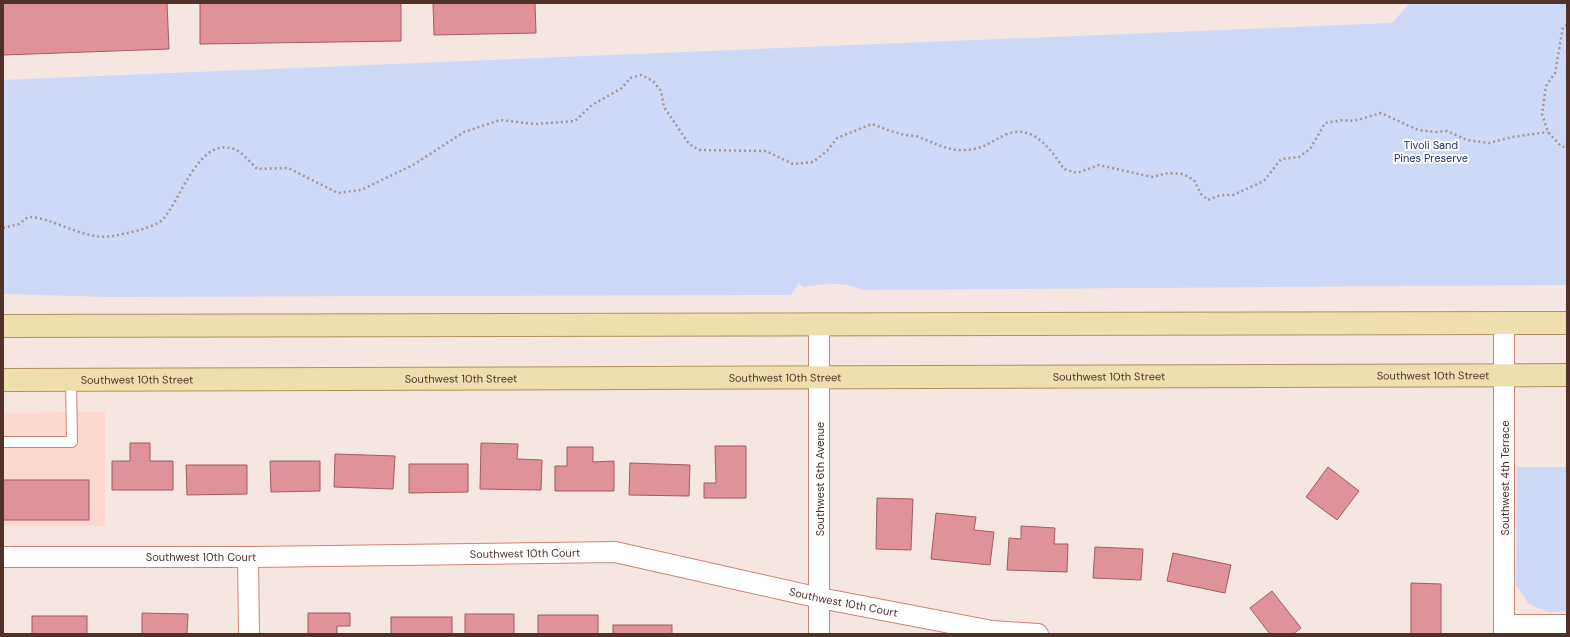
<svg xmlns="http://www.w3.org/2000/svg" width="1570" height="637" font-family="'DM Sans',sans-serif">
<rect width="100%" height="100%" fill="#f6e6e2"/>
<path fill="#fcd8d0" d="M105 412V526H3V413Z"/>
<g fill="#ced8f7">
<path d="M1410 3H1567V285L862 290C842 281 823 284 803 287L799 283 791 295H760L109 297 3 294V80L1392 23Z"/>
<path d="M1517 467H1567V611L1548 612 1529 604 1516 585Z"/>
</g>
<g fill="#df929a" stroke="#a25b64">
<path d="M3 3H167L169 49 3 55Z"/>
<path d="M200 3H401V41L200 44Z"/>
<path d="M433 3H535L536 33 434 35Z"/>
<path d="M130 443H150V461H173V490H112V461H130Z"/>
<path d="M481 443 518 444 517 459 542 460 541 490 480 489Z"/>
<path d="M715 446H746V498H704V483H716Z"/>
<path d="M567 447H593V462L614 461V491H555V466H567Z"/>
<path d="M335 454 395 456 393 489 334 487Z"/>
<path d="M270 461H320V491L271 492Z"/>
<path d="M630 463 690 465 689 496 629 495Z"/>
<path d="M409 464H468V492L409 493Z"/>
<path d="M186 465H247V494L187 495Z"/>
<path d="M1328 467 1359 491 1337 520 1306 497Z"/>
<rect x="3" y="480" width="86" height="40"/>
<path d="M877 498 913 499 911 550 876 549Z"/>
<path d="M936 513 976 517 974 530 994 532 990 565 931 559Z"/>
<path d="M1021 526 1055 528 1054 544H1068L1067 572 1007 570 1009 538 1021 539Z"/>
<path d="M1095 547 1143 549 1141 580 1093 578Z"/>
<path d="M1173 553 1231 565 1225 593 1167 581Z"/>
<path d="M1411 583 1441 584V634H1411Z"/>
<path d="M1272 591 1301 628 1293 634H1270L1250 608Z"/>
<path d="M142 613 188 614 187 634H142Z"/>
<path d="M308 613H350V626H337V634H308Z"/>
<rect x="465" y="614" width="49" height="20"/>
<rect x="538" y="615" width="60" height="19"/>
<rect x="32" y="616" width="55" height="18"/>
<rect x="391" y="617" width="61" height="17"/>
<rect x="613" y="625" width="59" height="9"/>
</g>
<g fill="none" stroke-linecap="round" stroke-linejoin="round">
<g stroke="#ce8475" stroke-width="12">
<path id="service" d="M3 442H72L71 379"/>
</g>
<g stroke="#ce8475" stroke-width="22">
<g id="minor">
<path d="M819 325V634"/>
<path id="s1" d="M3 557H248L615 552 820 598 992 631 1038 634"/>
<path d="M248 557 249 634"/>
<path d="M1504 625H1567"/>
<path d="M1504 634V323"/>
</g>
</g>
<g stroke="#b0945d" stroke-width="24">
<g id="primary">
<path d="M3 326 1567 323"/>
<path id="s2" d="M3 380 1567 375"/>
</g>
</g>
<g stroke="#aa938d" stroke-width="2.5" stroke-dasharray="2 3" stroke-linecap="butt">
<path d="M1567 25 1563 27 1555 73 1546 86 1542 114 1548 132 1561 146 1567 148"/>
<path d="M3 228 19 224 28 217C54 217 83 241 113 236 124 234 154 228 162 220 181 201 198 136 234 149 242 152 251 163 257 169L288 168 338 193 361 190 413 165 464 132 500 120 535 124 575 121 592 105 622 88 630 78 641 75 653 81 661 91 664 107 689 144 699 150 766 151 793 164 813 162 827 151 837 138 872 124C881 127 889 131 898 133 905 136 912 135 919 137 934 143 948 151 965 150 985 149 991 141 1007 134 1034 124 1051 150 1064 169L1077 173 1099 165 1152 177 1168 173 1183 174 1194 180 1201 194 1208 200 1221 195H1233L1264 181 1281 159 1299 157 1310 149 1325 123 1343 120 1354 121 1381 113 1418 130 1436 132 1447 131 1467 140 1489 143 1512 137 1548 132"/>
</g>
<use href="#service" stroke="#fff" stroke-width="10"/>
<use href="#minor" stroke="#fff" stroke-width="20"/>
<use href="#primary" stroke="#eedfae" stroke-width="22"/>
</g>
<g text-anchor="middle" stroke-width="4" stroke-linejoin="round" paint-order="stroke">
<g font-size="11" fill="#262f73" stroke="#fff">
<text x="1431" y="149">Tivoli Sand<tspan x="1431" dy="13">Pines Preserve</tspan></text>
</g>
<g font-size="11" fill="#50312a" stroke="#fff">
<text dy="4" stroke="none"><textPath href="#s2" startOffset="1106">Southwest 10th Street</textPath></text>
<text dy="4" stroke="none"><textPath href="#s2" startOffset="1430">Southwest 10th Street</textPath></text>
<text dy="4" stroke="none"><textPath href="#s2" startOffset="782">Southwest 10th Street</textPath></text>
<text dy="4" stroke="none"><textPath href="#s2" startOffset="458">Southwest 10th Street</textPath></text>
<text dy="4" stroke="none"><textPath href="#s2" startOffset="134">Southwest 10th Street</textPath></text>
<text transform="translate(1505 478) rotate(-90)" y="4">Southwest 4th Terrace</text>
<text transform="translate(820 479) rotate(-90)" y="4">Southwest 6th Avenue</text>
<text dy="4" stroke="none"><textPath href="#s1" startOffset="522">Southwest 10th Court</textPath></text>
<text dy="4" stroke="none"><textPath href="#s1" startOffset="198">Southwest 10th Court</textPath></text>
<text dy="4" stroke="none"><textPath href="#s1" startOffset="846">Southwest 10th Court</textPath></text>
</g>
</g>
<rect width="1570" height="637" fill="none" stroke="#50312a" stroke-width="8"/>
</svg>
